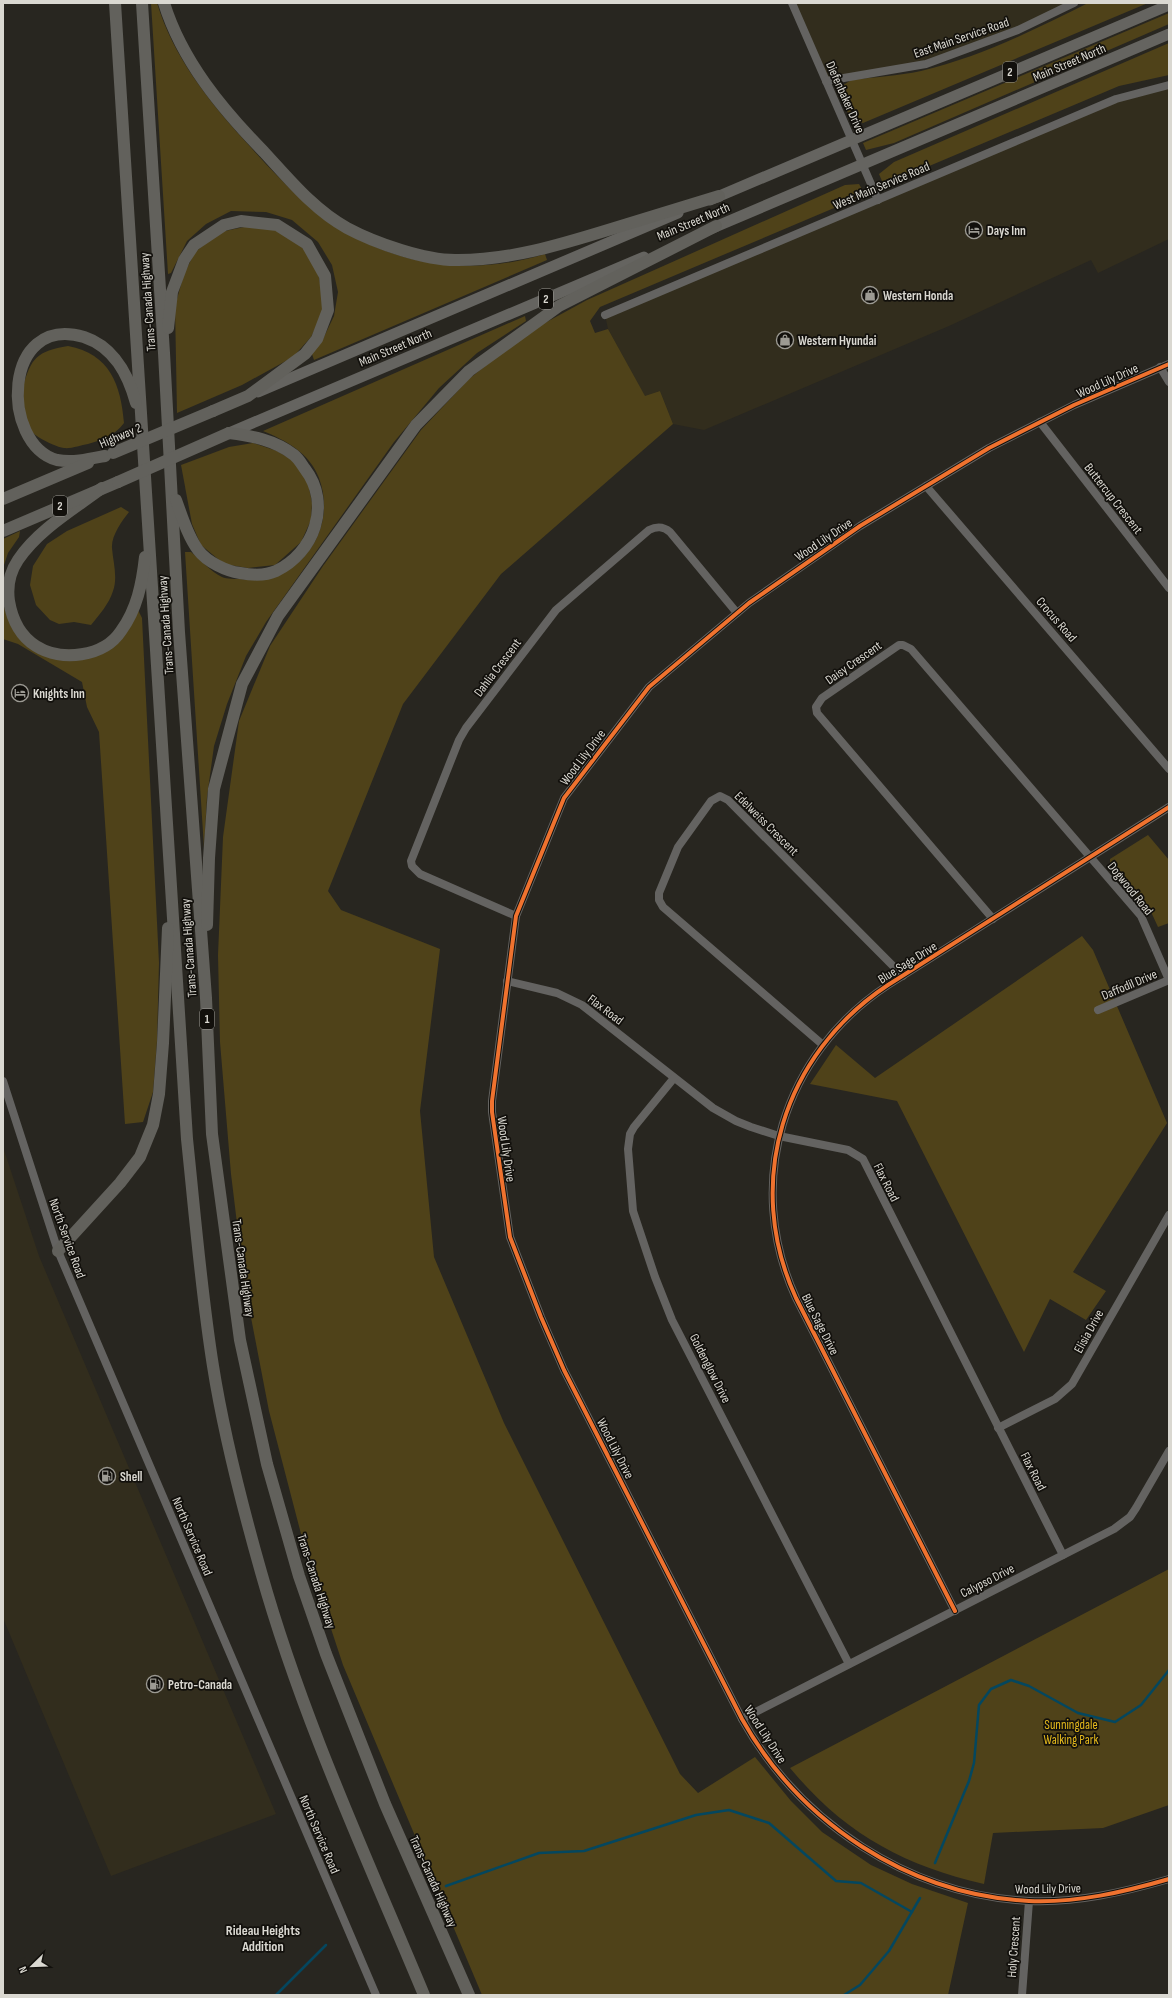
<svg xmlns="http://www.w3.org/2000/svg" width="1172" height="1998" font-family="'Sofia Sans Condensed',sans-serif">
<rect width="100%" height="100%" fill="#282620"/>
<g fill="#322d1d">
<path d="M792 3H1074L926 64 826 81Z"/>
<path d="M1169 85V239L1098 273 1091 260 949 326 704 430 673 424 660 391 645 397 608 329 605 315 1116 99Z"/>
<path d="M3 1147 39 1256 276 1814 111 1876 3 1618Z"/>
</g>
<g fill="#4f4219">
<path d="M151 3H157C173 56 207 99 244 140 263 161 282 182 303 201 371 261 458 281 545 254L547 260 314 360 312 354 323 339 334 316 338 292 332 265 318 242 292 220 266 212 231 211 206 224 187 241 171 273 168 274Z"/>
<path d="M1088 3H1148L863 123 851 119 841 99 842 86 851 80C874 77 898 76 921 71 980 57 1034 30 1088 3Z"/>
<path d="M1169 13V24L894 143 866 150 863 143Z"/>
<path d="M1169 43V75L1119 86 889 183 882 181 879 174 894 162Z"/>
<path d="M859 184 863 191 853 200 600 307 590 321 595 333 608 329 645 396 660 391 673 424 501 574 403 704 328 891 341 910 440 949 420 1111 434 1257 504 1423 680 1774 698 1793 755 1757 791 1801 822 1832 871 1865 912 1884 968 1903 948 1995H482L343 1665 306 1553 269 1411 244 1281 231 1174 220 1042 218 955 223 837 239 721 270 646 323 566 421 430 469 379 500 354 543 324 587 300 845 185Z"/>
<path d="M249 226 278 230 301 245 317 267 323 299 322 315 311 337 293 357 242 385 177 413 175 306 184 274 195 252 220 232Z"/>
<path d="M525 316 526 321 477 353 439 388 394 442 266 622 246 656 227 704 214 746 207 797 204 848 185 552H191C200 559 211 572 222 577 227 579 235 579 240 579 297 588 339 531 319 478 310 453 285 440 263 431Z"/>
<path d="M68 346C110 354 121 385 124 423 114 436 104 439 88 444 81 445 71 449 64 448 51 446 24 431 21 418 19 409 21 396 23 387 31 358 37 351 68 346Z"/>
<path d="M253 443 277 451 297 463 308 482 312 503 311 520 301 542 275 565 248 568 224 564 201 545 192 524 181 465 229 447Z"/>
<path d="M121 507 129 512C122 521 111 536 112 548 113 562 118 577 113 591 109 604 99 615 91 625L74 622 59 624 50 620 36 605 30 585 33 566 47 544 67 531Z"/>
<path d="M20 531 19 537 8 553 3 568V539Z"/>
<path d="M3 601 5 611 19 633 55 650 96 649 138 610 142 618 159 963 157 1041 153 1092 143 1122 125 1124 99 732 87 707 82 682 18 644 3 639Z"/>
<path d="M1148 835 1169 860V923L1158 927 1152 914 1110 865V859Z"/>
<path d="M1082 936 1093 950 1167 1123 1073 1272 1106 1291 1086 1320 1050 1299 1024 1352 897 1101 810 1084 836 1045 875 1078Z"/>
<path d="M1169 1569V1805L1103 1828 993 1833 984 1884C902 1865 844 1833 790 1768Z"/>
</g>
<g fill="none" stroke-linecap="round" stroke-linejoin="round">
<g stroke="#04475f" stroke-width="2.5">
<path d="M935 1863 969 1781 974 1763 979 1705 991 1689 1011 1680 1029 1686 1078 1713 1115 1722 1141 1705 1169 1670"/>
<path d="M446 1886 539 1853 584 1851 696 1815 729 1810 769 1823 836 1881 861 1883 912 1912"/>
<path d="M276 1995 326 1945"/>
<path d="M844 1995 860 1985 889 1951 920 1898"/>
</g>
<g stroke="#646361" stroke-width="8">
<path d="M792 3 878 200"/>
<path d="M826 81 926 64 1018 30 1074 3"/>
<path d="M605 315 1116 99 1169 85"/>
<path d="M1169 364 1074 405 989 448 860 526 749 603 649 687 564 798 516 916 492 1101V1112L510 1237 541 1317 564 1370 742 1719C800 1823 909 1895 1029 1901 1077 1903 1124 1892 1169 1879"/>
<path d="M1160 367 1169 382"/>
<path d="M1040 422 1169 588"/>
<path d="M926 486 1169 769"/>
<path d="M516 916 420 874 412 866 411 861 459 740 466 728 556 610 649 530C657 526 663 526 670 532L737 613"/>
<path d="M993 919 817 713 816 707 822 698 899 645H903L911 649 1141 916 1169 980"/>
<path d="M507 981 557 993 582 1005 713 1108 736 1121 751 1127 779 1136 848 1150 863 1159 1063 1555"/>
<path d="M1098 1010 1169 980"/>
<path d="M823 1045 663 907 659 900V893L678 847 711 801 720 796 728 800 903 976"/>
<path d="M674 1078 634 1127 630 1134 628 1149 633 1211 655 1277 672 1320 849 1664"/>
<path d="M3 1081 58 1251 376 1995"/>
<path d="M998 1428 1055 1399 1072 1384 1169 1215"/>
<path d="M955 1611 796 1298C743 1183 783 1054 888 985L1169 807"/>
<path d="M742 1719 1114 1529 1130 1517 1136 1508 1169 1451"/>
<path d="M1022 1995 1029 1901"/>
</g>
<g stroke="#656460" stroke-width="11">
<path d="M710 200 1169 5"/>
<path d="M708 230 1169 34"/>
<path d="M258 392 678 213"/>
<path d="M229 433 644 257"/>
</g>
<g stroke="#62615c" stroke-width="12">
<path d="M115 3 187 1139C195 1215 201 1291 213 1366 224 1436 242 1505 261 1572 302 1718 366 1856 424 1995"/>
<path d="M142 3 164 353 179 632 206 998 212 1134 240 1340 267 1464 299 1576 326 1654 385 1804 469 1995"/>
<path d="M164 3C182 61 222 109 264 152 289 179 314 210 347 228 375 243 426 261 458 260 510 260 559 245 608 230 645 219 682 207 719 196"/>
<path d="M168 328 172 292 184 260 194 245 224 225 241 221 277 225 307 244 325 276 328 310 317 339 305 354 248 396 213 411"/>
<path d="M105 456C90 459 73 463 57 460 0 444 2 313 84 337 114 347 128 374 136 403"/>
<path d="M102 488C74 509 38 530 18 560 10 572 7 587 9 601 12 619 20 636 36 646 61 662 104 657 121 631 137 609 142 584 145 557"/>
<path d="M3 499 88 463"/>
<path d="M176 500C182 516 187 535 198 550 207 562 226 571 240 573 251 575 265 576 276 571 314 553 332 504 305 469 302 465 299 459 294 455 275 440 252 436 229 433"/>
<path d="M3 531 118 482"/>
<path d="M207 925 209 858 214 789 242 684 278 616 416 425 469 371 559 306 716 226"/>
<path d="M58 1251 120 1183 140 1157 153 1125 159 1094 163 1043 168 928"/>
</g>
<g stroke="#62615c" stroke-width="12">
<path d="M113 453 213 411"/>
<path d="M118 482 229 433"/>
</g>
<g stroke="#12100c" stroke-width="6">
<g id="cycleway">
<path d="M1169 364 1074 405 989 448 860 526 749 603 649 687 564 798 516 916 492 1101V1112L510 1237 541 1317 564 1370 742 1719C800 1823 909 1895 1029 1901 1077 1903 1124 1892 1169 1879"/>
<path d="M955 1611 796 1298C743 1183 783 1054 888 985L1169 807"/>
</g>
</g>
<use href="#cycleway" stroke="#ef722f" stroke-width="4"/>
</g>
<defs>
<g id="hotel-ring" transform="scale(0.9)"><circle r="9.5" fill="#12100c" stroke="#9c9a93" stroke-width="1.5"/><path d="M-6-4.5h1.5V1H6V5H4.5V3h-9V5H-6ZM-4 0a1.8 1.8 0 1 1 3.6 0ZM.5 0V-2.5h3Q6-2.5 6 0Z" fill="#9c9a93"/></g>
<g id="shop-ring" transform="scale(0.9)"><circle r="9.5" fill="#12100c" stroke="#9c9a93" stroke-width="1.5"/><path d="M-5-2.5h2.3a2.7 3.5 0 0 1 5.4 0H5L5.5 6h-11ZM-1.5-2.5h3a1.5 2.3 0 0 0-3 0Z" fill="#9c9a93"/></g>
<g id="fuel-ring" transform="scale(0.9)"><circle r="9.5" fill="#12100c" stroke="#9c9a93" stroke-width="1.5"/><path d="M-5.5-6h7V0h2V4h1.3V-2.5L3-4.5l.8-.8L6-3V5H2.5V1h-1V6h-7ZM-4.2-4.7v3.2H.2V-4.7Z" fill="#9c9a93"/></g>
</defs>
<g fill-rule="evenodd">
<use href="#hotel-ring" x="974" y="230"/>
<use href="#shop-ring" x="870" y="295"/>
<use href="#shop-ring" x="785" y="340"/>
<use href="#hotel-ring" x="20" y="693"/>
<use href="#fuel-ring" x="107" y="1476"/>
<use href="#fuel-ring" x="155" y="1684"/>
</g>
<g text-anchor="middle" stroke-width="3.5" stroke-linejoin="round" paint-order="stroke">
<g fill="#12100c" stroke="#9e9c96" stroke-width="1">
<rect x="1003" y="62" width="14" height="20" rx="3"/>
<rect x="539" y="289" width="14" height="20" rx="3"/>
<rect x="53" y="496" width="14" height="20" rx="3"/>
<rect x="200" y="1009" width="14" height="20" rx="3"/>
</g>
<g font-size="12" font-weight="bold" fill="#dad8d1">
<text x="1010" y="76">2</text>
<text x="546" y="303">2</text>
<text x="60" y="510">2</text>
<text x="207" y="1023">1</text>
</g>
<g font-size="13" fill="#dad8d1" stroke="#12100c">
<text transform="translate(961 37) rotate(-19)" y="5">East Main Service Road</text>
<text transform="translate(1069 62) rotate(-23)" y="5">Main Street North</text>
<text transform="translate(846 97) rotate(66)" y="5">Diefenbaker Drive</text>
<text transform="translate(881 185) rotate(-23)" y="5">West Main Service Road</text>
<text transform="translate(693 221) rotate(-23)" y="5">Main Street North</text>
<text transform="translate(147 302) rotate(-94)" y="5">Trans-Canada Highway</text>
<text transform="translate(395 347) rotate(-23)" y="5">Main Street North</text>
<text transform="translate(1107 380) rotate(-24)" y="5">Wood Lily Drive</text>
<text transform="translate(120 435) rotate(-23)" y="5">Highway 2</text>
<text transform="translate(1114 498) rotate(52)" y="5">Buttercup Crescent</text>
<text transform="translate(823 539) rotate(-34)" y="5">Wood Lily Drive</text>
<text transform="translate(1057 619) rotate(49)" y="5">Crocus Road</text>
<text transform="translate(165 625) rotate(-94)" y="5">Trans-Canada Highway</text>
<text transform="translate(853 662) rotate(-35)" y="5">Daisy Crescent</text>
<text transform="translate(497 667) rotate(-53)" y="5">Dahlia Crescent</text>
<text transform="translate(582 757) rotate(-53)" y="5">Wood Lily Drive</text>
<text transform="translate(767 823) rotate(45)" y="5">Edelweiss Crescent</text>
<text transform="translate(1131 888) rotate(51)" y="5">Dogwood Road</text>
<text transform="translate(188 948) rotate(-94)" y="5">Trans-Canada Highway</text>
<text transform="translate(907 962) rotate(-32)" y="5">Blue Sage Drive</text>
<text transform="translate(1129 984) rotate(-23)" y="5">Daffodil Drive</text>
<text transform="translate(606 1009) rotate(37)" y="5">Flax Road</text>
<text transform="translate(507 1149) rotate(82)" y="5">Wood Lily Drive</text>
<text transform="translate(887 1182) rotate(63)" y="5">Flax Road</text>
<text transform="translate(68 1238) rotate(70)" y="5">North Service Road</text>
<text transform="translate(244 1268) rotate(82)" y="5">Trans-Canada Highway</text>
<text transform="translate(821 1324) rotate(63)" y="5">Blue Sage Drive</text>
<text transform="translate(1088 1331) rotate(-61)" y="5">Elisia Drive</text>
<text transform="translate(711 1368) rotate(63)" y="5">Goldenglow Drive</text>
<text transform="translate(616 1448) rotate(63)" y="5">Wood Lily Drive</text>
<text transform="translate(1034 1471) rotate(63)" y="5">Flax Road</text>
<text transform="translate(193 1536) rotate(67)" y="5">North Service Road</text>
<text transform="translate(987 1580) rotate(-27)" y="5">Calypso Drive</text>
<text transform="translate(317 1581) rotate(72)" y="5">Trans-Canada Highway</text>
<text transform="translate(766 1734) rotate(57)" y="5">Wood Lily Drive</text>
<text transform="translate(320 1834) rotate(67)" y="5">North Service Road</text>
<text transform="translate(434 1881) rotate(66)" y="5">Trans-Canada Highway</text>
<text transform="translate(1048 1888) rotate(-1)" y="5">Wood Lily Drive</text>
<text transform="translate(1013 1947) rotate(-86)" y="5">Holy Crescent</text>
</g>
<g font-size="13" font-weight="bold" fill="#dad8d1" stroke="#12100c" text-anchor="start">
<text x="987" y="235">Days Inn</text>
<text x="883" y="300">Western Honda</text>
<text x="798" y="345">Western Hyundai</text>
<text x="33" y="698">Knights Inn</text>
<text x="120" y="1481">Shell</text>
<text x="168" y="1689">Petro-Canada</text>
</g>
<g font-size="13" fill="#e6ba1c" stroke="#12100c">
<text x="1071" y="1729">Sunningdale<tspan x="1071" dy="15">Walking Park</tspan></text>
</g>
<g font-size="14" font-weight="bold" fill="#dad8d1" stroke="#12100c">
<text x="263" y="1935">Rideau Heights<tspan x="263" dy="16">Addition</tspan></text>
</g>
</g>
<rect width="1172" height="1998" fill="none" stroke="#dad8d1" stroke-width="8"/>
<g transform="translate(32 1966) rotate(247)" stroke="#12100c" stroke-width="3" paint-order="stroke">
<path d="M0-3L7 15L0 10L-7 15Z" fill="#dad8d1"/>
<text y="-6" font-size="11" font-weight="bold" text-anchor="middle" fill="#dad8d1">N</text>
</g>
</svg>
